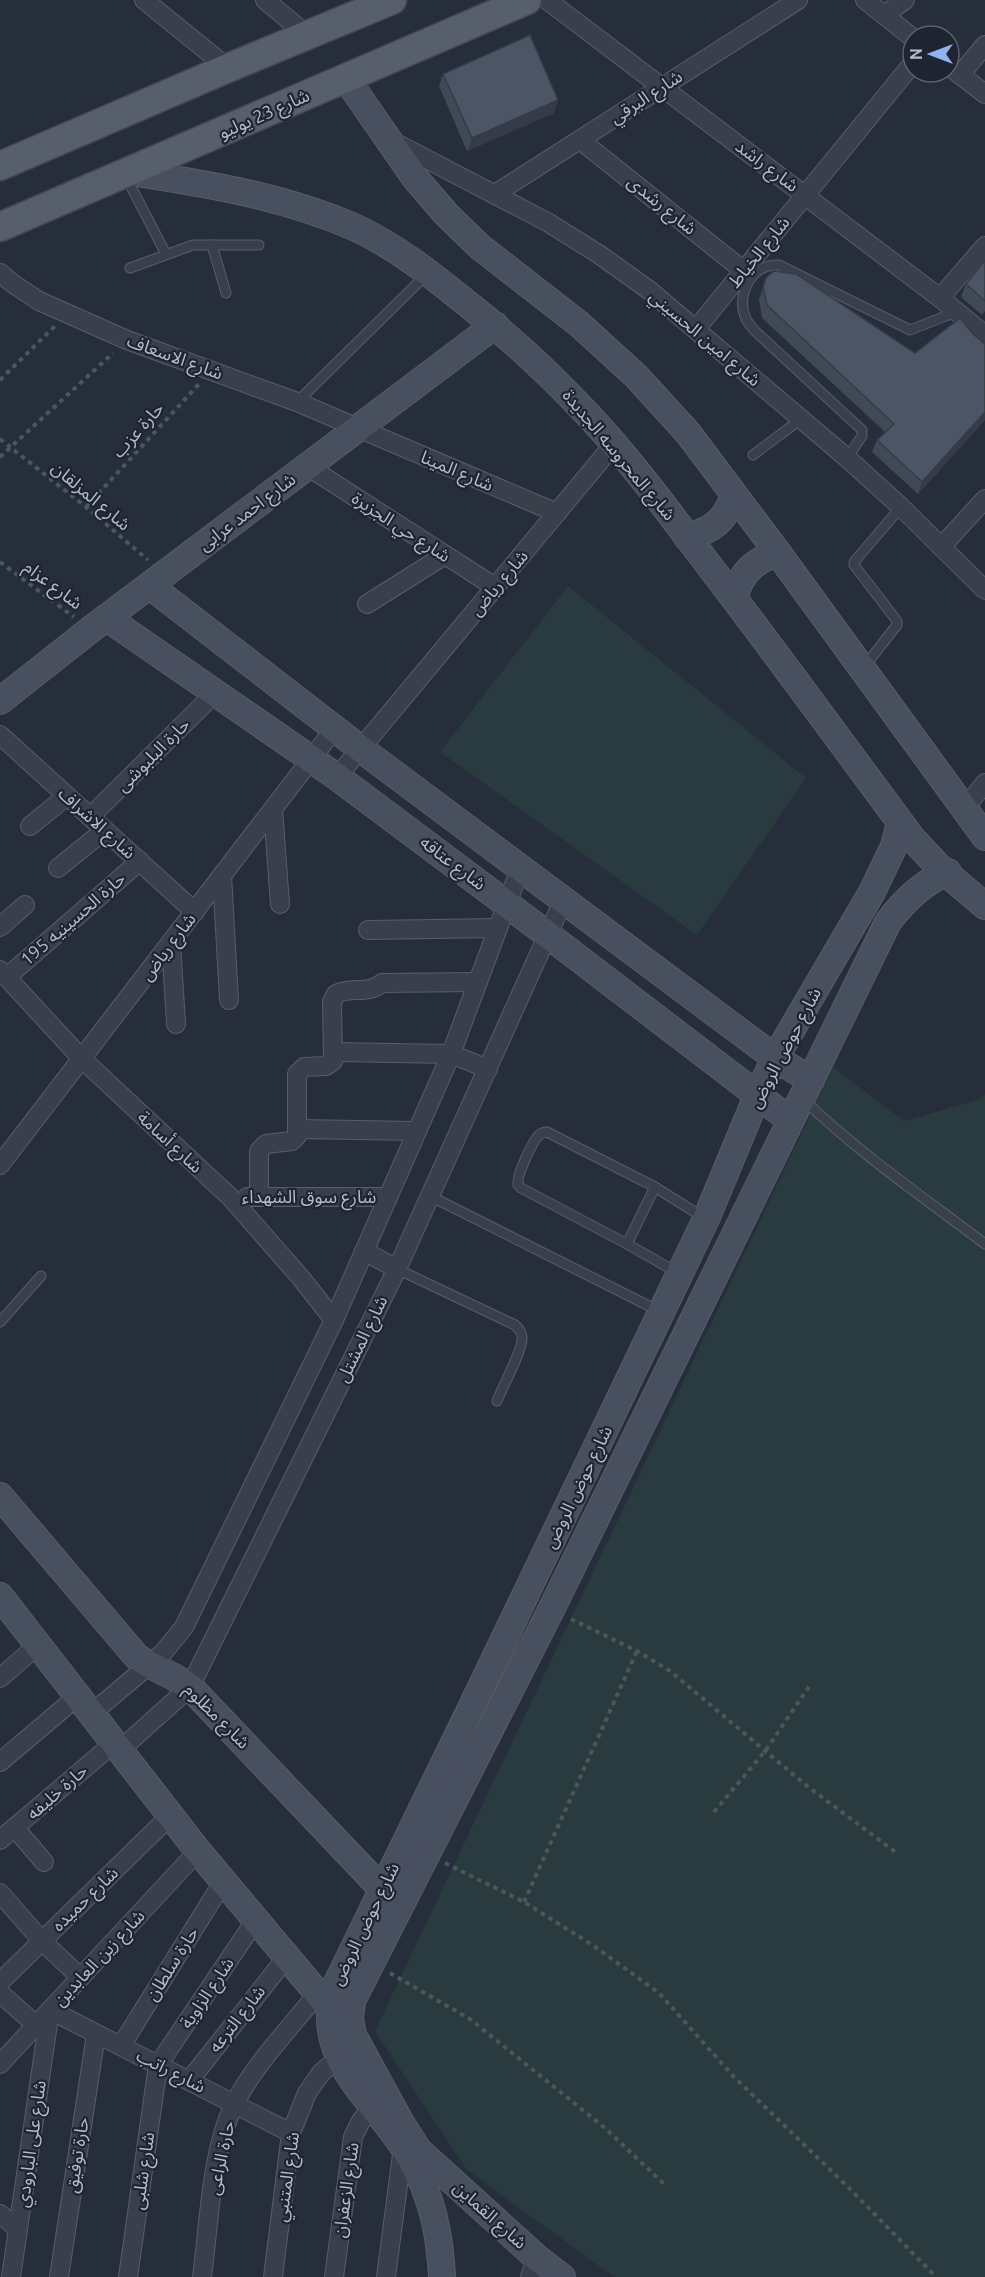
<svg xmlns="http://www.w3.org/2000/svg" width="985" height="2277" font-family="Ubuntu,'Noto Sans Arabic',sans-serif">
<rect width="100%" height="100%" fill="#262e3c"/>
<g fill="#293b3e">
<path d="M568 586 806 778 697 935 440 752Z"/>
<path d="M833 1067 904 1121 978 1100 985 1095V2277H614L467 2170 375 2031Z"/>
</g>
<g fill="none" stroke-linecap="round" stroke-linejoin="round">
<g stroke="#575e6a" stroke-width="11">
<g id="lane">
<path d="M126 177 166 254"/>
<path d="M212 245 226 293"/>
<path d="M130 268 193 245H259"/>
<path d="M297 402 427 274"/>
<path d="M753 455 801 419"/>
<path d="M847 458 862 436V430L755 331C752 327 748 323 746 319 735 295 752 263 779 265L910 330 956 312"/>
<path d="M864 667 897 625V621L854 565V562L901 507"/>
<path d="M804 1100C860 1154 923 1197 985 1244"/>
<path d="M430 1196 659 1311"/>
<path d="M627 1244 655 1187"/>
<path d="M397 1269 515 1325C519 1329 522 1332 522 1338 523 1349 502 1388 497 1401"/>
<path d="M678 1273 627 1244 521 1188 518 1185C516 1176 532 1143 538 1136 542 1132 542 1133 547 1132L655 1187 704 1218"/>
<path d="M0 1322 41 1276"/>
</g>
</g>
<g stroke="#575e6a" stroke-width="20">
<g id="street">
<path d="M144 0 228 68"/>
<path d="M265 0 307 35"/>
<path d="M547 0 940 298 985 335"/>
<path d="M865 0 913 38"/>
<path d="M884 15 905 0"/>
<path d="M949 66 985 94"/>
<path d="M960 75 985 45"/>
<path d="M580 140 744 271"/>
<path d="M392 141 549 223 600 255 649 290 847 458 901 507 985 590"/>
<path d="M495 194 798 0"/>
<path d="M0 273 12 283 39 301 127 340 297 402 557 513"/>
<path d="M940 298 985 246"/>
<path d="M696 329 913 63"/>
<path d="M307 466 495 587"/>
<path d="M941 547 985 499"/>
<path d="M367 604 445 555"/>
<path d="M0 735 195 912"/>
<path d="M337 777 614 444"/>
<path d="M273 809 280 904"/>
<path d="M963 810 985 783"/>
<path d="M90 817 215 693"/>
<path d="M30 826 67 796"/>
<path d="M58 868 105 830"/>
<path d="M222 875 229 1000"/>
<path d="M0 927 25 905"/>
<path d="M368 930 498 928"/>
<path d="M171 943 176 1024"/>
<path d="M0 970 82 1059 230 1197 301 1278 334 1320"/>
<path d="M7 977 140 861"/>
<path d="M334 1052 451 1054 488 1069"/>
<path d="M297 1129 417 1131"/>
<path d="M0 1165 335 728"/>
<path d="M247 1197H388"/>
<path d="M259 1197V1151L266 1144 292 1141 297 1136V1074L304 1067 326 1066 333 1061 332 1002 336 994C352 986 367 995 382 983L478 982"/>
<path d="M364 1251 397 1269"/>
<path d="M0 1678 38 1645"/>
<path d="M91 1714 162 1654 184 1627 334 1320 451 1054 520 869"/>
<path d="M120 1750 190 1687 397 1269 563 901"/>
<path d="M0 1762 78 1696"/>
<path d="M15 1828 44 1862"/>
<path d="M0 1840 114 1743"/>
<path d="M0 1893 42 1941 80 1977"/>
<path d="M0 1982 170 1816"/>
<path d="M0 1993 36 2025"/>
<path d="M121 2046 223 1882"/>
<path d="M0 2064 198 1851"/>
<path d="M189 2081 286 1958"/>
<path d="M0 2214 18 2229"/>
<path d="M11 2277 50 2010 291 2133"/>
<path d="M59 2277 96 2034"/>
<path d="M128 2277 158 2065 255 1921"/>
<path d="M202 2277C209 2225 211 2152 234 2105 252 2067 291 2027 317 1994"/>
<path d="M273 2277 291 2133 307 2093 321 2073 340 2057"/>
<path d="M334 2277 353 2137 361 2121 372 2107"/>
<path d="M386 2277 403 2147"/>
<path d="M530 2277 536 2257"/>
</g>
</g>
<g stroke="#575e6a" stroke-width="28">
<g id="secondary">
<path d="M345 77 415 178 446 214 480 247 579 324 636 376 688 433 778 553 985 837"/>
<path d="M131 172C207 184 283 196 354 227 396 246 433 276 469 305 512 339 553 377 590 417 634 464 672 517 711 568 779 657 845 748 912 838L939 867 985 906"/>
<path d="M687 537C713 530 725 521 734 495"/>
<path d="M150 586 361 749 775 1058 811 1080"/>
<path d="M734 598C741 573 753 561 778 553"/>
<path d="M107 618 337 777 548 935 790 1120"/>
<path d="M0 701 90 630 495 325"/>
<path d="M0 1496 136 1656C153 1669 173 1674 190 1687L382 1889"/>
<path d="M0 1596 198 1851 329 2007"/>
<path d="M442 2277C440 2234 432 2197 411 2159 379 2102 315 2065 333 1991L472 1706 706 1219 758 1094 775 1058 872 892 894 846 900 823"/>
<path d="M562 2277 536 2257 419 2151 401 2123 353 2035 350 2018 352 2001 551 1610 888 922C904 901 923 882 948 872"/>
</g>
</g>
<g stroke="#424955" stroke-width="31">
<g id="primary">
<path d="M0 166 228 68 392 0"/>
<path d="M0 227 527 0"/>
</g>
</g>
<g stroke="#48585c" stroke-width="4" stroke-dasharray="4.5 4.5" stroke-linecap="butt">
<path d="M0 380 55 326"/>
<path d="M0 439 86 507 148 560"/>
<path d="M0 457 113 353"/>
<path d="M86 507 199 384"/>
<path d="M0 562 74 617"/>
<path d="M571 1619 637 1651 670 1671 807 1786 898 1854"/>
<path d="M714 1812 766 1750 810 1685"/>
<path d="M445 1863 524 1902 594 1946 659 1993 734 2077 852 2191 936 2277"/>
<path d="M524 1902 637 1651"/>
<path d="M390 1973 470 2019 605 2128 664 2184"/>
</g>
<use href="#lane" stroke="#39404c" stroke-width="9"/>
<use href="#street" stroke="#39404c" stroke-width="18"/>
<use href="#secondary" stroke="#484f5f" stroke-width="26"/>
<use href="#primary" stroke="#585f6c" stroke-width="28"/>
</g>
<g fill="#414957">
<path d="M443 74 554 113 467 151 439 86Z"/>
<path d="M985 260V311L982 315 961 297 966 284Z"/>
<path d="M766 278 915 353 973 334 985 344V420L918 494 872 452 877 440 885 432 762 318 759 300Z"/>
</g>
<g fill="#353c47">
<path d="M558 100 554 113 467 151 472 138Z"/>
<path d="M985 412V420L918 494 922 482Z"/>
</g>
<g fill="#4c5565" stroke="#353c47" stroke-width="1.5">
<path d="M530 35 558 100 472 138 443 74Z"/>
<path d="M985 260V301L966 284Z"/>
<path d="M774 271 796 274 915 353 960 318 973 334 985 344V412L922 482 877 440 894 424 767 305 763 287 766 278Z"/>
</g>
<g text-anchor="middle" stroke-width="4.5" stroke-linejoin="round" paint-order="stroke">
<g font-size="18" fill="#b5bbc7" stroke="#1e2531">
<text transform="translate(646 97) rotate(-33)" y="6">شارع البرقي</text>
<text transform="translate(264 114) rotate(-24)" y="6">شارع 23 يوليو</text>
<text transform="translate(767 166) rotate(37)" y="6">شارع راشد</text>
<text transform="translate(662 205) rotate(39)" y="6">شارع رشدى</text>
<text transform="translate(759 252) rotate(-51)" y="6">شارع الخياط</text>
<text transform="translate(705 338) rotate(40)" y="6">شارع امين الحسيني</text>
<text transform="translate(175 357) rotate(20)" y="6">شارع الاسعاف</text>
<text transform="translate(138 430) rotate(-48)" y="6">حارة عزب</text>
<text transform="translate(619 455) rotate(50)" y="6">شارع المحروسه الجديدة</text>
<text transform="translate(457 471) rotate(23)" y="6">شارع المينا</text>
<text transform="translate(91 496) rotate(40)" y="6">شارع المزلقان</text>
<text transform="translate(247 512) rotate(-37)" y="6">شارع احمد عرابى</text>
<text transform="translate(401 527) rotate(33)" y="6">شارع حي الجزيرة</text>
<text transform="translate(499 583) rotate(-50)" y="6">شارع رياض</text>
<text transform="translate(53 585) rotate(37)" y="6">شارع عزام</text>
<text transform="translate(153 755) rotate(-45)" y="6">حارة البلبوشى</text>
<text transform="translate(97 823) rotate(42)" y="6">شارع الاشراف</text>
<text transform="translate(453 863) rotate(37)" y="6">شارع عتاقه</text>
<text transform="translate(73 919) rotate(-41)" y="6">حارة الحسينيه 195</text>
<text transform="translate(168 947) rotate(-53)" y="6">شارع رياض</text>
<text transform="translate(785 1048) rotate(-62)" y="6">شارع حوض الروض</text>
<text transform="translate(170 1142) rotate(43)" y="6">شارع أسامة</text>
<text x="309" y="1203">شارع سوق الشهداء</text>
<text transform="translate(362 1339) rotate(-64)" y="6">شارع المشتل</text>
<text transform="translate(578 1487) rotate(-64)" y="6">شارع حوض الروض</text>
<text transform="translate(217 1716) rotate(45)" y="6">شارع مظلوم</text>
<text transform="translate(57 1792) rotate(-41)" y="6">حارة خليفه</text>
<text transform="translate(85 1899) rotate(-44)" y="6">شارع حميده</text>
<text transform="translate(365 1924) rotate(-64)" y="6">شارع حوض الروض</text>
<text transform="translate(99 1958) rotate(-47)" y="6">شارع زين العابدين</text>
<text transform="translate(172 1964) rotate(-58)" y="6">حارة سلطان</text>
<text transform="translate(207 1993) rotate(-56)" y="6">شارع الزاوية</text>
<text transform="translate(237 2019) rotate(-52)" y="6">شارع الترعه</text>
<text transform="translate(171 2071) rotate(27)" y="6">شارع راتب</text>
<text transform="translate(31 2144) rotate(-82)" y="6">شارع على البارودي</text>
<text transform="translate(77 2155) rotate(-81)" y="6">حارة توفيق</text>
<text transform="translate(221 2158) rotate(-78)" y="6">حارة الراعى</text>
<text transform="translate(143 2171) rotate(-82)" y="6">شارع شلبى</text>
<text transform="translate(287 2177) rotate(-82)" y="6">شارع المتنبي</text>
<text transform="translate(346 2190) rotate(-82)" y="6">شارع الزعفران</text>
<text transform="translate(490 2215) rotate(42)" y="6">شارع القماين</text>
</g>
</g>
<g transform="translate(931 54) rotate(270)"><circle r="28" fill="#1e2531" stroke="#5a616d" stroke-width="1.5"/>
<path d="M0-4.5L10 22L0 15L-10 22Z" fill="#91b1f0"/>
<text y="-9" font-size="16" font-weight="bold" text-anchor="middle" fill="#b5bbc7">N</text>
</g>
</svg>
